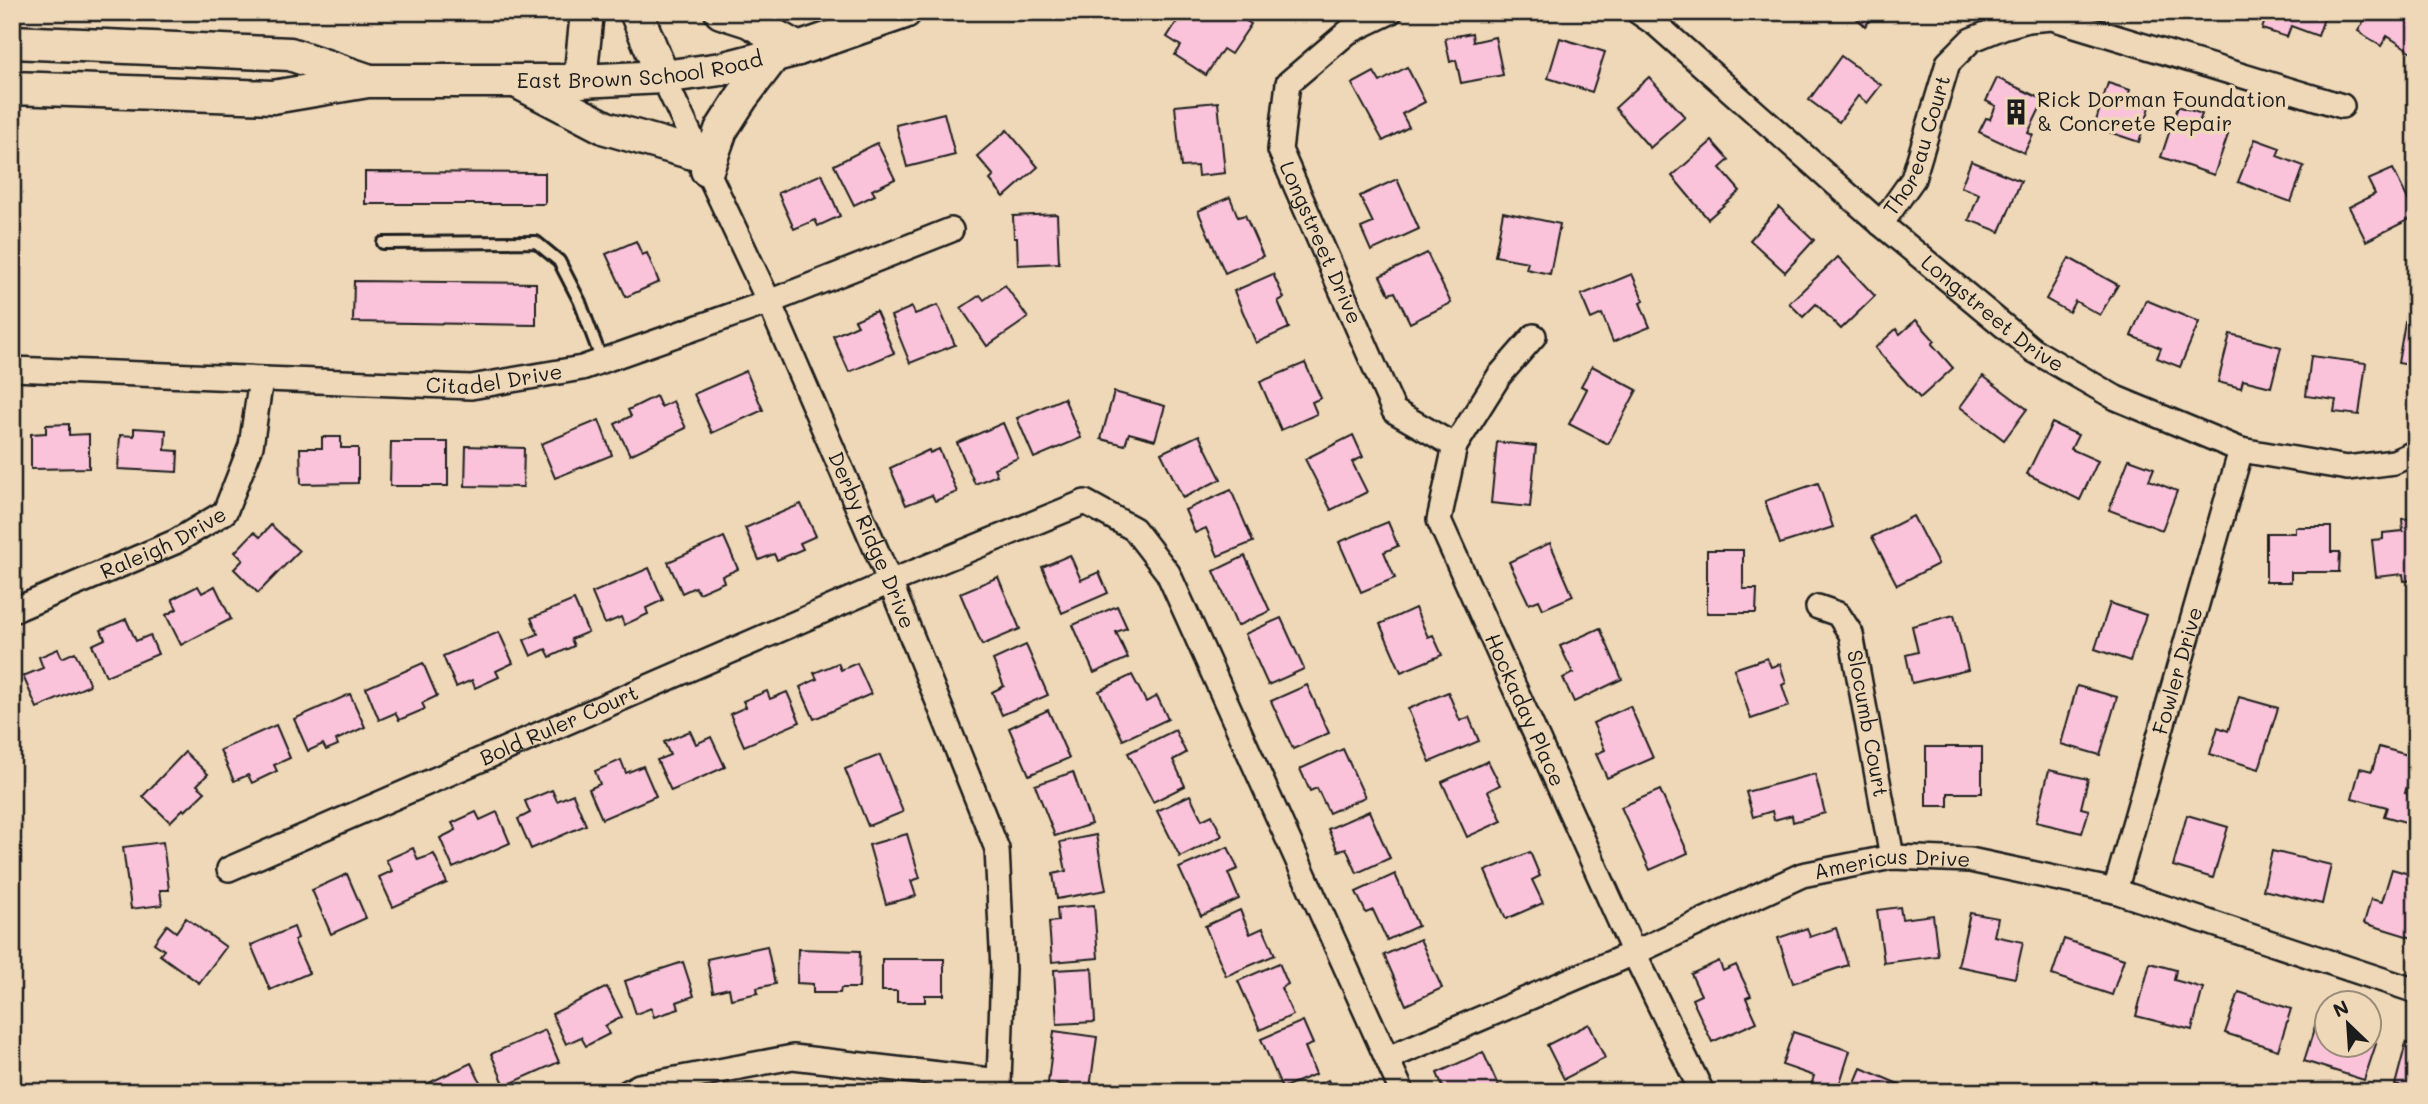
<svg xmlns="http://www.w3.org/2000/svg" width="2428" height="1104" font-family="Mali,sans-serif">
<rect width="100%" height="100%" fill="#efd8b8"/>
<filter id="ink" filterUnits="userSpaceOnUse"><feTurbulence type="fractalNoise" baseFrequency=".0143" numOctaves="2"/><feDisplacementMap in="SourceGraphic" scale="14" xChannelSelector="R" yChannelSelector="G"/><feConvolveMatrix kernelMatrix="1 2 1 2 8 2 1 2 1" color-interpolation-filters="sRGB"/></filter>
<g filter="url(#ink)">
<g fill="#fac3da" stroke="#1c1c1c" stroke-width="2">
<path d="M1183 12H1232L1251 24 1231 54 1223 49 1206 75 1175 55 1181 46 1167 37Z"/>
<path d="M1720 12H1757L1756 15Z"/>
<path d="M1850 12H1877L1865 26Z"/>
<path d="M2268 12H2326L2318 36 2291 26 2287 37 2262 29Z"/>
<path d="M2370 12H2416V46L2412 52 2387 36 2381 46 2358 31Z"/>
<path d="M1472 33 1473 42 1495 37 1503 75 1461 83 1456 60 1450 62 1445 38Z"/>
<path d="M1560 38 1605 52 1592 92 1548 78Z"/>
<path d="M1841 56 1881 85 1867 103 1858 96 1839 122 1809 100Z"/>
<path d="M1407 67 1425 102 1402 114 1409 127 1383 141 1352 84 1374 72 1380 82Z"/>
<path d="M1649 77 1685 117 1650 148 1615 108Z"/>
<path d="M1997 78 2044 100 2028 133 2033 135 2024 153 1979 132 1986 118 1990 119 1996 106 1986 101Z"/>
<path d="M2108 83 2130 90 2127 99 2150 107 2139 142 2094 127Z"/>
<path d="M1218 102 1225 173 1198 176 1197 166 1181 167 1175 106Z"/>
<path d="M2178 106 2202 114 2198 125 2228 135 2214 175 2161 157Z"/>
<path d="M944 113 955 155 907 167 896 125Z"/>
<path d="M1007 130 1038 167 1004 197 990 180 994 176 977 156Z"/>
<path d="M2255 139 2280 148 2277 156 2304 166 2291 202 2238 182Z"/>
<path d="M1712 141 1729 160 1720 168 1740 191 1708 219 1672 176Z"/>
<path d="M877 143 895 179 872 190 875 195 854 205 834 165Z"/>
<path d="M1971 161 2021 181 2000 232 1969 220 1979 194 1961 187Z"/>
<path d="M2393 169 2416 216 2366 241 2349 207 2375 194 2368 180Z"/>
<path d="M365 172 545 173V204H365Z"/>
<path d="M822 174 840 216 818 226 815 220 794 229 778 193Z"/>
<path d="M1397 179 1419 229 1371 251 1361 228 1373 223 1360 196Z"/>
<path d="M1230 197 1238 217 1245 215 1263 256 1225 273 1198 211Z"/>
<path d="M1779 207 1814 240 1785 272 1750 240Z"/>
<path d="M1503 212 1560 224 1550 274 1526 269 1528 262 1495 256Z"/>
<path d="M1057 214 1059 263 1018 265 1017 238H1014L1013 216Z"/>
<path d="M636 241 642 255 647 253 659 282 626 297 606 254Z"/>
<path d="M1427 253 1451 303 1410 323 1395 292 1389 294 1380 276Z"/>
<path d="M1838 257 1875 296 1841 329 1816 304 1803 317 1789 303Z"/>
<path d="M2069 258 2118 285 2100 315 2075 301 2069 312 2046 299Z"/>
<path d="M1273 274 1284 298 1278 301 1289 328 1256 343 1234 291Z"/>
<path d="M1632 274 1644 301 1640 303 1650 327 1613 342 1602 314 1591 319 1581 295Z"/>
<path d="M354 281 536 283V325L353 322Z"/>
<path d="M1005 285 1028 318 987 346 961 308 980 295 984 300Z"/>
<path d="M2409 298 2416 299V366L2398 363Z"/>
<path d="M2146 300 2199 322 2180 367 2157 358 2161 348 2131 336Z"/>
<path d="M938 305 955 345 910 363 891 316 912 307 915 314Z"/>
<path d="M876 311 894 353 849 372 833 336 858 325 855 320Z"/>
<path d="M1916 320 1935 341 1932 344 1953 368 1920 398 1875 348 1896 329 1900 334Z"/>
<path d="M2230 334 2281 347 2271 387 2243 380 2241 388 2218 382Z"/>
<path d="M2311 356 2366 363 2359 415 2334 412 2336 400 2306 396Z"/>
<path d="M1305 363 1321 398 1312 402 1317 414 1281 430 1260 382Z"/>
<path d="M1592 366 1637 390 1608 444 1569 424 1587 389 1581 386Z"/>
<path d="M746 371 763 410 712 433 694 394Z"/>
<path d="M1983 376 2027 409 2004 440 1960 407Z"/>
<path d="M1114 392 1165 406 1155 440 1129 433 1125 445 1101 439Z"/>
<path d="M656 396 661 407 673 401 686 428 630 455 615 424 631 416 628 410Z"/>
<path d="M1064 398 1081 438 1034 458 1017 418Z"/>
<path d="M599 420 612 455 555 478 541 444Z"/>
<path d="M1003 423 1018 458 994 468 997 475 975 484 957 443Z"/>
<path d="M2052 423 2078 435 2071 449 2098 461 2080 500 2027 474Z"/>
<path d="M69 424V435L89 434V468L31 469V434L46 433V425Z"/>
<path d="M134 428 166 430 165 450 178 451 177 472 118 469 120 435 134 436Z"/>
<path d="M1199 435 1221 479 1183 498 1161 453Z"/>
<path d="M1353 435 1363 457 1352 462 1367 492 1331 510 1305 459Z"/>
<path d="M322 437H341V448H358V483L301 484 300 448H322Z"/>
<path d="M391 442H448V486H390Z"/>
<path d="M1497 442 1536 446 1530 507 1491 503Z"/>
<path d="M466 446 524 448 523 487 465 486Z"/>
<path d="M939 449 957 492 935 501 932 495 906 505 890 468 929 450 930 453Z"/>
<path d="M2129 459 2154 468 2149 480 2177 491 2162 530 2109 510Z"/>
<path d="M1818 483 1833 527 1780 544 1765 501Z"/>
<path d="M1231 490 1253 542 1218 556 1206 528 1195 533 1185 510Z"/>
<path d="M801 504 816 536 800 543 803 549 777 560 774 554 759 560 745 528Z"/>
<path d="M1913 516 1938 564 1897 585 1872 537Z"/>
<path d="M2416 518V580L2404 581 2403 574 2376 577 2372 540 2383 539V533L2403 531 2402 519Z"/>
<path d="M1388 522 1398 546 1384 552 1395 578 1361 592 1339 542Z"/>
<path d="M271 525 299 551 258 593 234 569 243 560 235 552 254 532 260 537Z"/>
<path d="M2295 527H2331V552H2340L2339 572H2291V582H2266V533H2295Z"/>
<path d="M724 537 738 569 722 576 724 582 699 593 695 587 682 593 668 562Z"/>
<path d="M1550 543 1573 596 1543 609 1539 600 1529 604 1509 562Z"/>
<path d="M1707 550H1743V589H1757L1756 613H1707Z"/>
<path d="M1070 555 1081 580 1099 572 1108 593 1062 613 1042 567Z"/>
<path d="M1245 556 1270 611 1237 626 1214 571Z"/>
<path d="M649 568 663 600 646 608 648 614 624 625 621 617 605 624 592 593Z"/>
<path d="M998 577 1020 629 982 645 960 593Z"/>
<path d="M198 586 202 593 215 586 231 619 181 645 166 615 177 609 172 599Z"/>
<path d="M574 600 588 632 571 639 574 646 550 657 546 649 531 656 524 640 538 634 531 618Z"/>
<path d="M2110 603 2146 615 2130 661 2095 649Z"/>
<path d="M1117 606 1127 628 1116 632 1128 658 1094 673 1073 625Z"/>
<path d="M1415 608 1428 637 1433 635 1442 655 1401 672 1380 624Z"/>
<path d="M1954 615 1968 670 1912 683 1906 655 1918 652 1912 626Z"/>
<path d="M1281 618 1304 669 1268 685 1245 634Z"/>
<path d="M126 619 136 641 150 635 158 654 106 676 92 645 105 639 101 630Z"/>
<path d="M1600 628 1622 679 1574 702 1563 678 1573 673 1560 646Z"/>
<path d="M499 632 513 663 496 671 499 677 475 688 472 680 456 687 443 656Z"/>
<path d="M1026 645 1048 695 1002 715 992 692 1004 686 993 660Z"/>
<path d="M58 649 62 658 75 652 90 685 37 708 23 676 43 668 39 657Z"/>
<path d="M1767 658 1771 667 1780 664 1786 683 1782 685 1789 706 1751 719 1734 669Z"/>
<path d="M423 663 437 696 422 703 425 709 399 720 395 713 379 720 366 688Z"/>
<path d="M838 663 841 670 857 663 871 694 814 719 800 687 817 679 814 673Z"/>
<path d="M1132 675 1146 702 1157 696 1168 719 1123 740 1099 691Z"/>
<path d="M1307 685 1329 733 1293 749 1271 701Z"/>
<path d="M2077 686 2117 697 2100 755 2061 744Z"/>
<path d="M767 691 770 699 787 692 800 722 744 746 730 714 746 707 743 701Z"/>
<path d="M12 692 21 714 12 718Z"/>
<path d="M1448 692 1460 721 1469 717 1479 741 1430 762 1408 709Z"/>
<path d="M350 694 365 727 336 740 338 745 326 750 323 744 308 751 294 719Z"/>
<path d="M2239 697 2278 708 2259 769 2210 754 2218 727 2228 731Z"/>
<path d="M1630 706 1653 758 1607 778 1596 754 1605 750 1593 723Z"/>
<path d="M1048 710 1069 758 1029 775 1009 728Z"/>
<path d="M276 725 290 758 274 765 277 771 252 783 248 775 234 781 220 750Z"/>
<path d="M1175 730 1186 753 1173 760 1185 786 1153 802 1128 753Z"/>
<path d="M690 731 696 744 711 737 725 767 671 791 657 760 670 755 664 742Z"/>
<path d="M1926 747H1982V793H1948V806H1926Z"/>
<path d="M2379 747 2415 757 2405 793 2416 796 2409 823 2384 816 2387 807 2352 798 2360 768 2372 771Z"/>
<path d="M1343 749 1365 797 1329 813 1317 788 1310 791 1300 769Z"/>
<path d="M185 752 208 774 197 785 205 792 185 811 183 809 170 822 143 796Z"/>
<path d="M880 755 903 812 868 826 845 769Z"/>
<path d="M621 760 626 773 643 766 656 796 602 819 589 789 600 784 595 771Z"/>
<path d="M1488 761 1500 785 1488 791 1502 821 1467 837 1442 782Z"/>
<path d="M2049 770 2088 779 2081 808 2089 810 2082 833 2036 822Z"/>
<path d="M1073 772 1091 824 1055 836 1035 785Z"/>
<path d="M1815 774 1825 813 1793 822 1792 815 1774 820 1772 811 1753 817 1746 792Z"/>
<path d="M552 790 557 801 573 794 586 825 531 849 518 819 530 813 525 801Z"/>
<path d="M1660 790 1688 853 1650 870 1621 807Z"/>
<path d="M1190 795 1202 820 1212 815 1222 836 1180 857 1157 811Z"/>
<path d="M1369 811 1390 858 1357 873 1346 848 1338 851 1328 829Z"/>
<path d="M476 812 480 820 497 812 510 843 453 868 440 838 456 830 452 823Z"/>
<path d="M2187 815 2228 827 2213 878 2173 866Z"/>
<path d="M907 834 920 878 911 881 916 896 886 904 869 845Z"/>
<path d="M1096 835 1106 890 1057 899 1053 874 1066 871 1060 842Z"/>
<path d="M163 842 169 890H160L162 905 131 909 123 847Z"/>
<path d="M1228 847 1238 869 1228 873 1239 899 1201 916 1179 868Z"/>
<path d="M413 848 418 860 434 854 447 883 393 907 379 877 392 871 386 860Z"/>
<path d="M2272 851 2331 865 2322 904 2263 890Z"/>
<path d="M1530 852 1540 876 1532 880 1543 903 1506 919 1485 871Z"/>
<path d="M2392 869 2416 876V939L2364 923 2371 899 2382 902Z"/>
<path d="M347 874 366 918 331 934 312 890Z"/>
<path d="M1395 874 1418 926 1387 940 1373 910 1366 913 1356 892Z"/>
<path d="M1094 905 1098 958 1052 962 1049 922 1058 921 1057 908Z"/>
<path d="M1900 907 1902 919 1933 915 1938 956 1884 963 1877 910Z"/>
<path d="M1240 910 1250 934 1263 928 1275 955 1226 976 1205 926Z"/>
<path d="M1970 913 1998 918 1994 936 2023 942 2015 978 1958 966Z"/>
<path d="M186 918 226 947 199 983 160 955 164 950 154 943 167 925 176 932Z"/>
<path d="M294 927 298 938 294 940 309 973 270 990 251 945Z"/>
<path d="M1807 928 1810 937 1836 928 1848 965 1793 983 1778 938Z"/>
<path d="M1420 939 1442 988 1406 1005 1384 955Z"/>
<path d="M2064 939 2124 959 2112 995 2052 975Z"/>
<path d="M767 946 775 984 757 988 758 993 731 999 729 988 713 992 707 959Z"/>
<path d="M798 949 860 951 859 988H841L840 993H813V984L797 983Z"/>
<path d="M882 959H944V995H925V1002H897V991H882Z"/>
<path d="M1719 961 1723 971 1736 965 1751 996 1746 998 1757 1022 1712 1042 1692 999 1701 995 1691 974Z"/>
<path d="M683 962 694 996 677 1002 679 1009 654 1017 651 1008 636 1014 625 981Z"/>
<path d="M1279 963 1288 984 1281 988 1293 1015 1260 1030 1238 981Z"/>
<path d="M2150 963 2176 970 2174 980 2203 988 2192 1030 2136 1016Z"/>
<path d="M1092 968 1095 1022 1057 1024 1054 970Z"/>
<path d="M607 987 622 1017 605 1026 609 1034 586 1046 581 1037 566 1044 552 1014Z"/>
<path d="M2239 992 2291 1009 2278 1050 2225 1033Z"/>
<path d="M2319 1014 2326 1016V1044H2368V1042L2376 1044 2364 1080 2304 1061Z"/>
<path d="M1303 1021 1313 1044 1305 1047 1316 1074 1282 1088 1261 1039Z"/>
<path d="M1589 1024 1605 1058 1564 1079 1547 1045Z"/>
<path d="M545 1030 559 1062 505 1086 491 1054Z"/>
<path d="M1054 1031 1097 1037 1090 1088 1048 1083Z"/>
<path d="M1793 1032 1850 1051 1837 1092H1809L1814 1076 1782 1065Z"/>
<path d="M2406 1043 2416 1046V1090L2395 1085Z"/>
<path d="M1483 1052 1501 1092H1445L1437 1073Z"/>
<path d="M471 1063 485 1092H420L418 1088Z"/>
<path d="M1861 1068 1915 1091 1851 1092Z"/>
<path d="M1328 1080 1334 1092H1301Z"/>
</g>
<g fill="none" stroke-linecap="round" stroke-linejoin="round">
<g stroke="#1c1c1c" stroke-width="16">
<path id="lane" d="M383 243 536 242 559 261 580 302 602 361"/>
</g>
<g stroke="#1c1c1c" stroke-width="28">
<g id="street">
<path id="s1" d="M1390 12 1348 32 1288 83 1280 150 1394 411 1455 446"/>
<path id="s2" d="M1638 12 1657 25 1881 224 2033 350 2116 398 2241 450 2347 468 2394 462 2416 452"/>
<path id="s3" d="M663 77 769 302 890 582 997 849 1003 969 999 1081 996 1092"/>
<path id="s4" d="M1881 224 1913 179 1948 63 1971 40 2003 27 2028 20 2052 18 2342 106"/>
<path id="s5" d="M1534 336 1499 376 1455 446 1439 520 1634 953 1702 1092"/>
<path id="s6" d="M12 369 471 387 582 368 769 302 951 230"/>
<path id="s7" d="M1818 607 1838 614 1851 634 1892 857"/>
<path id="s8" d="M12 611 175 542 225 512 251 446 261 379"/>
<path id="s9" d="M229 869 890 582 1085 502 1134 529 1168 573 1402 1092"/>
<path id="s10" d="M2115 891 2241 450"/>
<path id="s11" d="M1388 1058 1634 953 1802 875 1892 857 1970 860 2115 891 2416 991"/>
<path d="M628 1092 639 1086 793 1057 999 1081"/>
</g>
</g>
<g stroke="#1c1c1c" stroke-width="37">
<g id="secondary">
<path d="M636 12 663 77"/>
<path d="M721 12 749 21 798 49"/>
<path d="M12 42 290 54 367 80"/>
<path d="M580 81 587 12"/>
<path d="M518 82 606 128 700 155"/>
<path id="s12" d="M12 88 273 97 368 81H580L663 77 721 69 798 49 905 12"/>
<path d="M707 170 721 130 742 97 774 55"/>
</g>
</g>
<use href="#lane" stroke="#efd8b8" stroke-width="10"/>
<use href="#street" stroke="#efd8b8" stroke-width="23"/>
<use href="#secondary" stroke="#efd8b8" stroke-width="32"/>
</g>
</g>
<defs>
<g id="building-bare" transform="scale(2.1)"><path d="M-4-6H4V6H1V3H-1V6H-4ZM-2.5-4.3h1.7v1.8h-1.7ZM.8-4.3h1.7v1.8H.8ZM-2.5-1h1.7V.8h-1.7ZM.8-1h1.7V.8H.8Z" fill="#1c1c1c" stroke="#efd8b8" stroke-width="2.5" paint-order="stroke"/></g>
</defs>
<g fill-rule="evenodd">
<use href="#building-bare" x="2016" y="112"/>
</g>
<g text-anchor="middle" stroke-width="7" stroke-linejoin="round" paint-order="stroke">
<g font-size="21" fill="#1c1c1c" stroke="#efd8b8">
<text dy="7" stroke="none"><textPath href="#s12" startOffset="630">East Brown School Road</textPath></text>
<text dy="7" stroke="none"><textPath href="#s4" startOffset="88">Thoreau Court</textPath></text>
<text dy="7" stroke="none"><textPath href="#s1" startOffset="294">Longstreet Drive</textPath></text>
<text dy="7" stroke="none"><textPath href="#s2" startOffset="466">Longstreet Drive</textPath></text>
<text dy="7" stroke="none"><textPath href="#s6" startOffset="483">Citadel Drive</textPath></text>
<text dy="7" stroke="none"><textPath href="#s8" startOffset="166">Raleigh Drive</textPath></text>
<text dy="7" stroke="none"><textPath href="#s3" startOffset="508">Derby Ridge Drive</textPath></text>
<text dy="7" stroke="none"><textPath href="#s10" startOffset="229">Fowler Drive</textPath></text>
<text dy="7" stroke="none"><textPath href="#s5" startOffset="420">Hockaday Place</textPath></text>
<text dy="7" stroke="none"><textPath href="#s7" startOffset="136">Slocumb Court</textPath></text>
<text dy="7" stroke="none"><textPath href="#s9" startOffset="360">Bold Ruler Court</textPath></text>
<text dy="7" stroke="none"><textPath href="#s11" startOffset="544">Americus Drive</textPath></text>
</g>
<g font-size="21" fill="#1c1c1c" stroke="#efd8b8" text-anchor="start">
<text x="2037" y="107">Rick Dorman Foundation<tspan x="2037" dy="24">&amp; Concrete Repair</tspan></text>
</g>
</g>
<rect width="2428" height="1104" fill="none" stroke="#efd8b8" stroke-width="42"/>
<rect x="21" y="21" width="2386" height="1062" fill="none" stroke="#1c1c1c" stroke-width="2.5" filter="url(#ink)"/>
<g transform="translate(2348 1024) rotate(335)"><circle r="33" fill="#efd8b8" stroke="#9b8d7a" stroke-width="2"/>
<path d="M0-5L12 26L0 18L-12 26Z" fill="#1c1c1c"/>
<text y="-10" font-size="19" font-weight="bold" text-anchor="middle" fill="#1c1c1c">N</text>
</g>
</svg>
